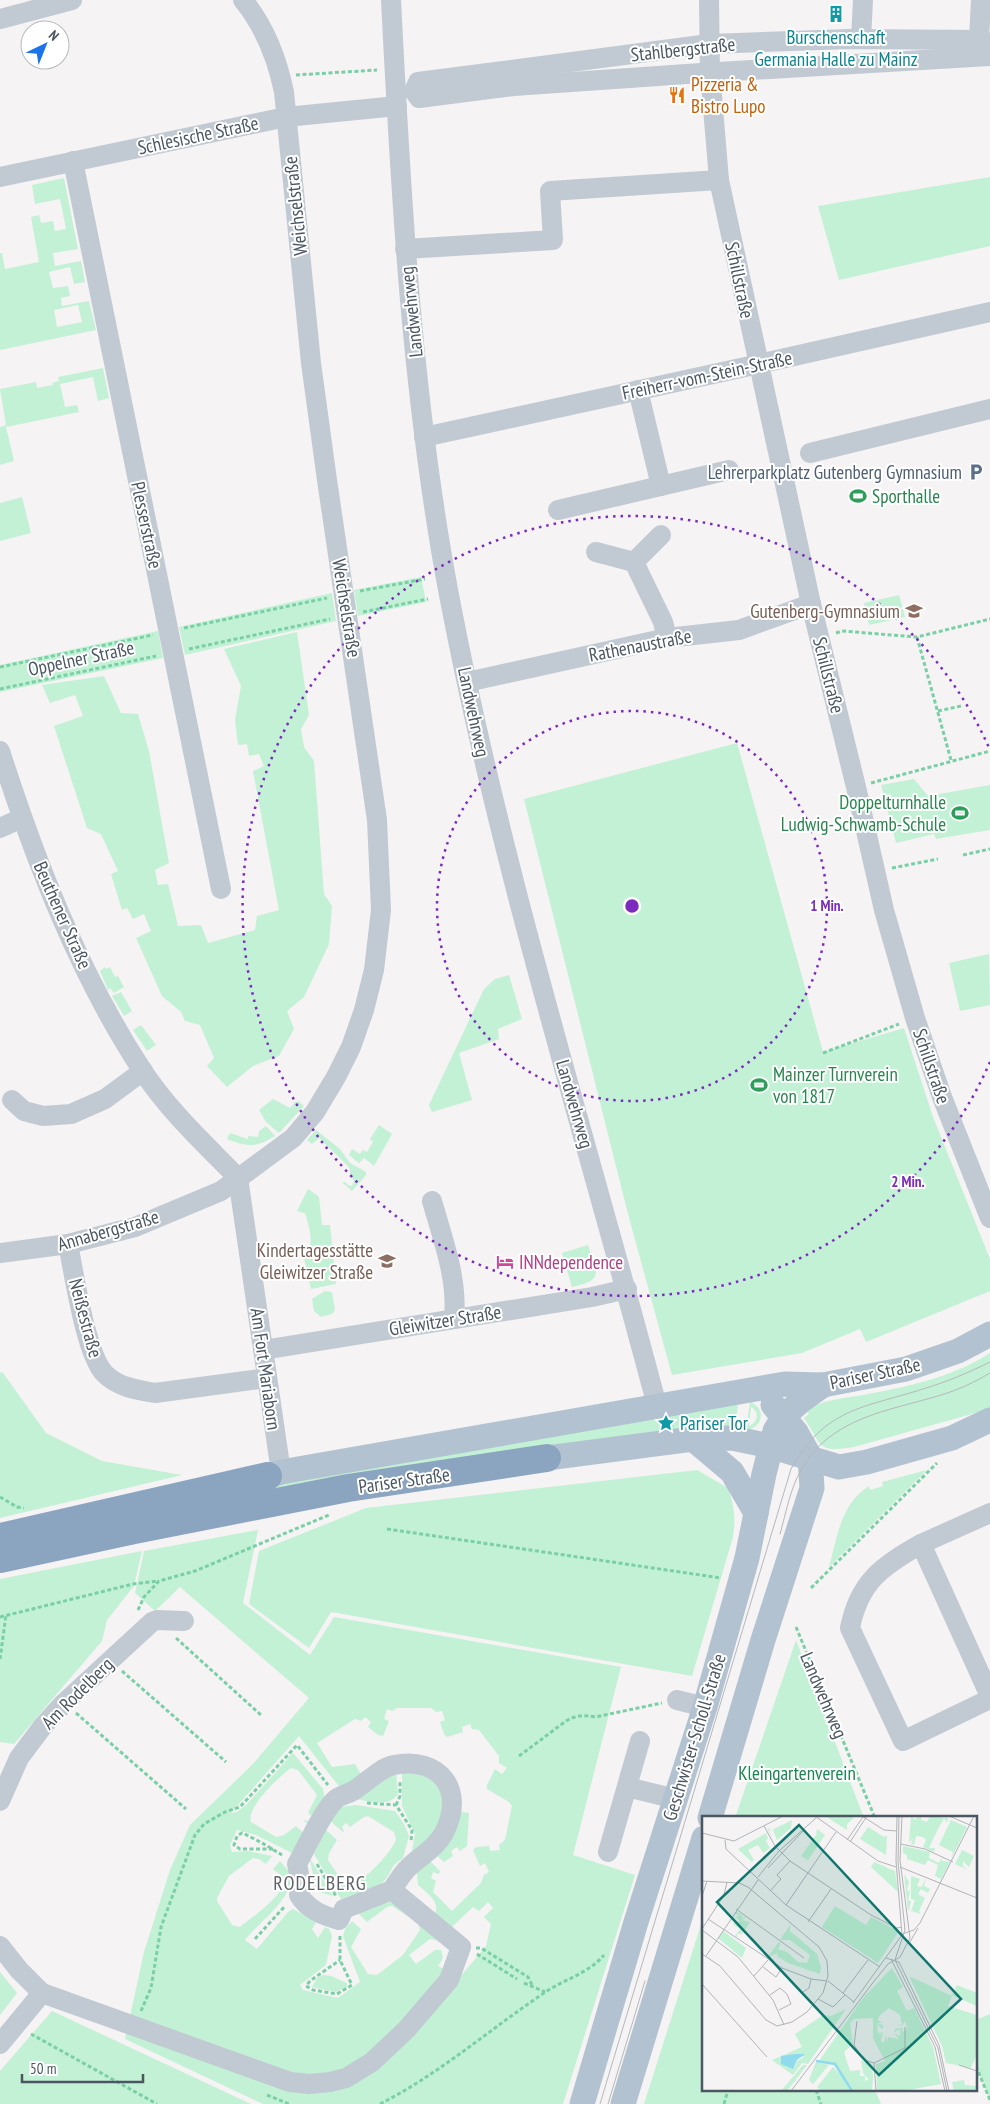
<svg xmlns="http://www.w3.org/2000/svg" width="990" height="2104" font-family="'PT Sans Narrow',sans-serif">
<rect width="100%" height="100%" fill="#f5f3f3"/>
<g fill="#c3f1d5" fill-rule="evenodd">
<path d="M990 177V246L839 280 818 206Z"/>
<path d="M64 178 78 249 53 253 55 266 81 261 85 282 74 284 70 267 49 272 53 288 68 286 70 296 61 298 62 306 89 301 96 330 0 350V253H2L5 269 39 262 31 217 39 215 41 223 53 221 55 231 66 229 60 199 35 204 32 185ZM78 305 82 322 57 327 54 310Z"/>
<path d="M103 368 109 398 98 401 93 377 60 384 65 407 77 405 79 412 6 427 14 461 0 465V427L6 425 0 389 36 382 37 388 53 385 52 383 59 381 58 377Z"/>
<path d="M22 497 31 533 0 541V503Z"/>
<path d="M421 577 426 602 358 616 354 590Z"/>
<path d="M332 593 336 621 185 655 179 627Z"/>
<path d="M899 595 905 617 869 625 864 603Z"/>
<path d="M158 631 163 658 0 692V665Z"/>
<path d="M297 632 309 715 301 729 304 747 314 761 324 894 332 906 329 944 304 997 287 1011 294 1029 279 1056 253 1066 227 1087 207 1066 214 1058 200 1025 185 1021 181 1012 162 996 136 938 151 931 144 914 133 919 127 908 122 910 111 874 118 871 101 834 87 828 54 726 83 716 75 695 50 703 42 685 104 676 121 713 138 714 149 751 169 863 155 870 158 885 168 884 178 926 201 925 208 943 255 930 257 916 279 910 253 771 264 766 259 754 249 756 247 744 238 745 235 720 241 686 224 649Z"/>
<path d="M737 743 823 1052 904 1028 933 1117 990 1259V1291L866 1342 860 1329 802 1353 672 1375 628 1214 524 799Z"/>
<path d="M914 779 928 796 990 785V830L936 839 934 834 896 843 881 785Z"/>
<path d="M989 954 990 1005 960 1011 949 963Z"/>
<path d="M105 967 107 969 110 967 115 977 118 976 124 987 114 993 110 988 108 990 100 971Z"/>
<path d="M509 975 522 1019 498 1029 499 1039 459 1053 472 1100 432 1112 429 1105 484 989 495 979Z"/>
<path d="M121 992 132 1011 124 1016 112 996Z"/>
<path d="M141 1025 156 1045 147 1051 133 1030Z"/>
<path d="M273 1099 290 1108 295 1102 298 1101 304 1106 279 1133 266 1122 259 1110Z"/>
<path d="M379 1125 392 1134 374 1166 364 1158 359 1163 349 1155 352 1149 360 1154 363 1150 367 1152 373 1142 370 1139Z"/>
<path d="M266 1126 275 1136C256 1148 247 1147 227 1139L230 1133 248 1139V1136L258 1137 259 1131Z"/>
<path d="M316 1130 340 1149 350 1163 366 1172V1175L352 1191 342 1182H345L348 1185 352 1186 354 1181 350 1176V1169L347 1165 319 1138 312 1144 307 1140Z"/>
<path d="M308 1189 319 1197 322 1225H330L336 1284 311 1289 303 1254 309 1251C313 1239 309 1225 305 1213L297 1211Z"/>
<path d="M588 1245C596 1272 606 1280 572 1287L562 1253Z"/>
<path d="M325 1291 332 1292 335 1310 332 1314 321 1317 314 1311 312 1299Z"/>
<path d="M990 1353V1408L986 1410 854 1447C816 1453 823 1446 804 1418L809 1414 806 1410C826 1398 851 1398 873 1393 912 1386 957 1375 990 1353Z"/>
<path d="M0 1372 3 1373 46 1433 102 1461 182 1475 0 1518Z"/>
<path d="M738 1401 736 1429 143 1513 308 1477Z"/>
<path d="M750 1402C767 1408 763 1428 746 1430ZM751 1407C760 1412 758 1422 749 1426Z"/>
<path d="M697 1470 728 1488C734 1505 736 1519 733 1537L692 1676 331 1612 309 1648 249 1604 259 1551 366 1508Z"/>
<path d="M927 1470 829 1567C837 1538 841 1503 869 1486L870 1490 883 1486 882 1482Z"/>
<path d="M258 1530 243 1603 310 1655 334 1617 621 1667 573 1855 635 1875 563 2104H263L125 2039 144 1952 170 1870 190 1825 253 1764 309 1698 180 1587 155 1611 135 1593 144 1551ZM397 1708H431L436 1712 442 1711 445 1720 440 1722 444 1734 447 1737 463 1732 462 1727 470 1724 472 1729 479 1730 499 1756V1763L507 1768 502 1774 495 1769 487 1785V1789L509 1802 512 1806 505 1840 499 1845 500 1850 490 1851 489 1846 476 1847 473 1850 480 1866 485 1863 489 1872 484 1875 481 1883 452 1911 433 1892 436 1881 431 1878 433 1872 439 1874 440 1871 428 1859 417 1873 418 1885C428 1894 443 1903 433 1917L452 1927 473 1907 479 1911 488 1902 493 1908 484 1917 491 1924 486 1946 460 1977 438 1966 443 1958 441 1950H435L416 1964 409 1955 430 1939 441 1941 395 1903 390 1902 384 1901 358 1913 367 1922 387 1907 392 1906 418 1923 420 1930 403 1955 377 1975 368 1974 351 1947 361 1929 352 1921 345 1929 343 1936 360 1982 338 1998 303 1990 300 1985 326 1965 332 1936 329 1929 325 1927 318 1938 312 1929 316 1922 293 1909 288 1912 257 1949 245 1940C260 1921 291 1901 292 1875L280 1861 273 1869 284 1878C286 1895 252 1917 240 1927L232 1925 217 1901V1898L229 1876 253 1858 259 1859 266 1864 272 1856 248 1851 232 1852 230 1845 237 1830 256 1835 292 1853 306 1835 296 1826 284 1835 276 1837 251 1822C246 1807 279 1777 291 1768L298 1770 317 1795 308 1813 312 1816 308 1821 303 1820 311 1827 324 1798V1793L323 1789 293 1753 246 1805 237 1812 231 1813 299 1736 338 1785 342 1787 363 1778 355 1764 332 1767 317 1743 355 1719 361 1721 365 1717 371 1722 368 1727 378 1735 383 1736 389 1721 384 1719 387 1709 392 1711Z"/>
<path d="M142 1551 134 1586 107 1620 102 1641 14 1744 0 1742V1579Z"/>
<path d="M796 1640 864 1818H735Z"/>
<path d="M402 1771 430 1775 444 1798 439 1829 411 1856 415 1834 402 1806Z"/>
<path d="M396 1772 398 1794C390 1807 370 1802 357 1799Z"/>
<path d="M356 1805 395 1811 404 1824 409 1836 403 1858 394 1865 386 1879 379 1885 341 1899 314 1854 325 1829 337 1840 329 1853 328 1860 344 1884C358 1890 391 1853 396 1840L394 1832 368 1816 364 1817 350 1827 346 1823 342 1827 344 1831 343 1832 329 1820 340 1807Z"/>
<path d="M457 1811 469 1813 467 1846 460 1851 457 1847 451 1851 453 1856 444 1862 434 1853Z"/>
<path d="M310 1859 311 1860 333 1896 316 1891Z"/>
<path d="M704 1915V2090H875L881 2104H644Z"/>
<path d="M0 1972 17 1993 0 2015Z"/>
<path d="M324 1975 331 1976 347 1983V1987L335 1992 312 1987 317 1978Z"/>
<path d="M52 2011 251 2104H0V2071Z"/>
<path d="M990 2014V2100L976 2066V2020Z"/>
</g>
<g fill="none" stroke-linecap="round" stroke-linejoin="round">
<g stroke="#7ad0a6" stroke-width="3" stroke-dasharray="4 2.5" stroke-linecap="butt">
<path d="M296 75 377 70"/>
<path d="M360 591 425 579"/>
<path d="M363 612 428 599"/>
<path d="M184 628 327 598"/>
<path d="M836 633 842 631 917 637 990 619"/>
<path d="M917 637 951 760"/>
<path d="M189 649 330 619"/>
<path d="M0 667 153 635"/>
<path d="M0 689 156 656"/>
<path d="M938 711 961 706"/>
<path d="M871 783 990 751"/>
<path d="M963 855 990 849"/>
<path d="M892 868 938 859"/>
<path d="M823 1053 899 1024"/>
<path d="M0 1497 17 1507 24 1508"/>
<path d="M387 1529 721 1578"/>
<path d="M811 1588 937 1463"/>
<path d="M138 1610 144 1597 159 1581 195 1571 329 1515"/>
<path d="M0 1617 133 1584 158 1581"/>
<path d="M796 1627 875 1818"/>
<path d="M176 1638 262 1716"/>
<path d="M0 1659 6 1615"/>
<path d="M122 1671 226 1762"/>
<path d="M76 1713 186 1809"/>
<path d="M519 1756 566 1721C576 1715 584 1715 595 1717L662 1703"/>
<path d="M367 1803 396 1805 412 1830 411 1842"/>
<path d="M396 1805 400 1796V1782"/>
<path d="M273 1849H240L234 1845 237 1836 242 1833C256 1839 269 1847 282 1855"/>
<path d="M317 1864 336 1896"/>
<path d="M340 1936V1960L352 1985 337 1994 313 1990 306 1986 310 1981 340 1960"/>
<path d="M255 1939 285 1906"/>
<path d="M476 1948H481L528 1977 532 1985"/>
<path d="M477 1954 517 1979"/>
<path d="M524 1983 545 1992"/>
<path d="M141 2011 151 1988 161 1927 195 1835 204 1824 225 1812 240 1807 297 1745 328 1785"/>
<path d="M31 2034 157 2104"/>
<path d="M976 2066 990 2100"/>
<path d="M816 2090 821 2104"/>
<path d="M267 2095 289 2104"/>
<path d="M380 2104C439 2074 489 2030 544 1993 564 1979 588 1974 604 1955"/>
<path d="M724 2104 728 2090"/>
</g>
<g stroke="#c1cad2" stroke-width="20">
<path d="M391 0C401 199 412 399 449 595 501 869 586 1136 657 1406"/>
<path d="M709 0 710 72 719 180 811 604 856 787 884 910 915 1018 942 1097 990 1218"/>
<path d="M0 19 72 0"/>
<path d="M861 39 863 0"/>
<path d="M979 40 981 0"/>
<path d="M414 91 418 82 709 44 849 39 979 40 990 43"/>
<path d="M414 91 419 98 514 86 701 73 990 56"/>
<path d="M73 161 221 889"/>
<path d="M0 177 286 117 397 106"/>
<path d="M405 249 553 240 550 191 719 180"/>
<path d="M638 390 661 486"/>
<path d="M424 437 759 364 990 312"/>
<path d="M810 453 990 409"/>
<path d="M558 510 729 470"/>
<path d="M596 552 634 562 663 622 667 638"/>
<path d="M634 562 661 535"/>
<path d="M467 682 667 638 739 630 811 604"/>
<path d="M0 751C35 860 79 974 142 1070 168 1110 205 1144 238 1178"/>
<path d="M0 828 22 818"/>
<path d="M12 1100 24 1111 43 1116 71 1114 105 1099 143 1071"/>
<path d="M238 1178 281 1472"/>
<path d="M432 1201C443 1240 458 1279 454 1319"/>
<path d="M68 1244C74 1273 86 1356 105 1374 118 1387 137 1390 155 1393L267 1378"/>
<path d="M0 1253 68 1244 135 1227 221 1191 293 1138 315 1112 336 1077 351 1047 364 1010 374 970 381 910 377 820 327 480 311 363 284 92C277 58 265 27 243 0"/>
<path d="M263 1350 592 1297 627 1289"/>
<path d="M990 1513 921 1544 990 1696"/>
<path d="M921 1544C882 1566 859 1582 850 1628L903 1741 990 1699"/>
<path d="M677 1700 705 1707"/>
<path d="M627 1787 676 1799"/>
<path d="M0 1801 19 1758 43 1726 64 1703 152 1622 157 1620 184 1621"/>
<path d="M608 1852 640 1741"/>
<path d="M0 1946 19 1970 42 1993 0 2044"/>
<path d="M42 1993 290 2082 309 2084 330 2082 346 2078 372 2062 406 2030 449 1980 461 1947 392 1890C397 1882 403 1872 410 1866 422 1855 437 1847 445 1831 465 1790 440 1756 394 1765 381 1767 365 1784 353 1791 348 1794 341 1795 336 1799 323 1810 306 1848 297 1864L300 1879 299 1895C308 1910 324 1916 339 1920L344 1909 392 1890"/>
</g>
<g stroke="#b3c2d1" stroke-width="25">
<path d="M693 1439 732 1472 756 1513"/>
<path d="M547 1458 693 1439 732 1438 770 1446 839 1467 867 1462 952 1438 990 1420"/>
<path d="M268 1476 281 1472 785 1384 823 1385 906 1369 958 1351 990 1334"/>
<path d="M710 1818 763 1640 812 1488 810 1457 796 1432 773 1405"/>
<path d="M582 2104 636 1922 705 1707 747 1558 764 1474 775 1431 784 1416 802 1400 823 1385"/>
<path d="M623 2104 704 1838"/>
</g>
<g stroke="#8ba5c1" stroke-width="28">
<path d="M0 1537 268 1476"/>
<path d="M0 1559 134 1530 348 1488 547 1458"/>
</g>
<g stroke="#b5b8bd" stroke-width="1">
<path d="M780 1534C786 1513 790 1490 800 1472 829 1417 889 1411 941 1395 958 1390 975 1382 990 1373"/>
<path d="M600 2104 791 1469C825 1408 863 1408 923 1389 946 1382 968 1373 990 1362"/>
<path d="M608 2104 645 1981"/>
</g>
</g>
<g fill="none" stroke="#7b2cbf" stroke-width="2.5" stroke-dasharray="2.5 5">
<circle cx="632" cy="906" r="195"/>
<path d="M990 1062A390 390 0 1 1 990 750"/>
</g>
<defs>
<g id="building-bare" transform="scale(1.35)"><path d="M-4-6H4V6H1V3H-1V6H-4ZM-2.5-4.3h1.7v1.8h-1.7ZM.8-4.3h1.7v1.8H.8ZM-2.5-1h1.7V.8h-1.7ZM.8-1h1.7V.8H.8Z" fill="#0f9aa8" stroke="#fff" stroke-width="2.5" paint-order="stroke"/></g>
<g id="restaurant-bare" transform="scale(1.35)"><path d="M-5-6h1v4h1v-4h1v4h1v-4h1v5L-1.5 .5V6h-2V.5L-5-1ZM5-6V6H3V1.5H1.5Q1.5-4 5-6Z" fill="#e8710a" stroke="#fff" stroke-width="2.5" paint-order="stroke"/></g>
<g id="parking-bare" transform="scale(1.35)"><path d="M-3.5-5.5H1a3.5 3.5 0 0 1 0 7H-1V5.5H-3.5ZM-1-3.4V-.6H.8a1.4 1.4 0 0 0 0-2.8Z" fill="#5c6f8a" stroke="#fff" stroke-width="2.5" paint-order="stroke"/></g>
<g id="stadium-bare" transform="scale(1.35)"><path d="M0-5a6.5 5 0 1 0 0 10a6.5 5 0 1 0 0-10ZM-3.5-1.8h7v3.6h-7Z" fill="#2e9e5b" stroke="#fff" stroke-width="2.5" paint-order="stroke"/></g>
<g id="school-bare" transform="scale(1.35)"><path d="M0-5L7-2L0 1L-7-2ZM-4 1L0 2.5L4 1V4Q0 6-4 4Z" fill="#8d6e63" stroke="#fff" stroke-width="2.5" paint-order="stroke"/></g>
<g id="hotel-bare" transform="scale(1.35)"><path d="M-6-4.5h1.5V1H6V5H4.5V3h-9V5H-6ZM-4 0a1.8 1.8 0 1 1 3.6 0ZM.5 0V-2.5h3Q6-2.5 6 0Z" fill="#d1479c" stroke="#fff" stroke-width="2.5" paint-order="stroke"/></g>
<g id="sight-bare" transform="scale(1.35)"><path d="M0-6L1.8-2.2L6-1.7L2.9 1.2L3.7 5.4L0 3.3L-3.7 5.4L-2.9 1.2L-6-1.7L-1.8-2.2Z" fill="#0f9aa8" stroke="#fff" stroke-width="2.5" paint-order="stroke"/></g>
</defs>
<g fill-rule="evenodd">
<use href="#building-bare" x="836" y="14"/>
<use href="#restaurant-bare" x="677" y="95"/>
<use href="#parking-bare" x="976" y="472"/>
<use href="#stadium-bare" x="858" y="496"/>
<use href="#school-bare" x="914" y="611"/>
<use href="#stadium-bare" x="960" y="813"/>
<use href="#stadium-bare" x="759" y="1085"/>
<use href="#school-bare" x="387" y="1261"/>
<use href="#hotel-bare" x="505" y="1262"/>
<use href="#sight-bare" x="666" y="1423"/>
</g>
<g text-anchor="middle" stroke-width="4" stroke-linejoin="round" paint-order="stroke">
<g font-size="19" fill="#0d838f" stroke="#fff">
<text x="836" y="44">Burschenschaft<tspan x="836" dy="22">Germania Halle zu Mainz</tspan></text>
<text x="680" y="1430" text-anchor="start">Pariser Tor</text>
</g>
<g font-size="19" fill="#4a5661" stroke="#fff">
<text transform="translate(683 49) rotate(-6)" y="7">Stahlbergstraße</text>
<text transform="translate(198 135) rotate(-12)" y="7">Schlesische Straße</text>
<text transform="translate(295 206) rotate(-96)" y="7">Weichselstraße</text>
<text transform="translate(740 280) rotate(78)" y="7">Schillstraße</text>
<text transform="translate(411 312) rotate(-96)" y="7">Landwehrweg</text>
<text transform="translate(707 375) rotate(-12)" y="7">Freiherr-vom-Stein-Straße</text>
<text transform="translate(147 525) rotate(78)" y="7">Plesserstraße</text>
<text transform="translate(347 608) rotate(81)" y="7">Weichselstraße</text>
<text transform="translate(640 645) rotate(-11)" y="7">Rathenaustraße</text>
<text transform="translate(81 658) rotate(-12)" y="7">Oppelner Straße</text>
<text transform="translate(829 675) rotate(76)" y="7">Schillstraße</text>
<text transform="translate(474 712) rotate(78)" y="7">Landwehrweg</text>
<text transform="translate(63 915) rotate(66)" y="7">Beuthener Straße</text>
<text transform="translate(932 1066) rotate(71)" y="7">Schillstraße</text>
<text transform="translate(575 1104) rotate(74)" y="7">Landwehrweg</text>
<text transform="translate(108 1230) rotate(-16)" y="7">Annabergstraße</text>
<text transform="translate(86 1318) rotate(75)" y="7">Neißestraße</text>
<text transform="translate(445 1320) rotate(-9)" y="7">Gleiwitzer Straße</text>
<text transform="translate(266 1369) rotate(82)" y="7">Am Fort Mariaborn</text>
<text transform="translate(875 1373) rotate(-12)" y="7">Pariser Straße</text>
<text transform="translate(404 1480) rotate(-8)" y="7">Pariser Straße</text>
<text transform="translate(77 1693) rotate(-45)" y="7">Am Rodelberg</text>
<text transform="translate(824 1695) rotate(67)" y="7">Landwehrweg</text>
<text transform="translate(694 1737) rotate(-73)" y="7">Geschwister-Scholl-Straße</text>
</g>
<g font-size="19" fill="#c56008" stroke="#fff" text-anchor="start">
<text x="691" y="91">Pizzeria &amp;<tspan x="691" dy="22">Bistro Lupo</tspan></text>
</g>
<g font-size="19" fill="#4e5e75" stroke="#fff" text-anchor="end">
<text x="962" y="479">Lehrerparkplatz Gutenberg Gymnasium</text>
</g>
<g font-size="19" fill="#27864d" stroke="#fff" text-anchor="start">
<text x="872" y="503">Sporthalle</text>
<text x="946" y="809" text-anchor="end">Doppelturnhalle<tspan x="946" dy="22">Ludwig-Schwamb-Schule</tspan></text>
<text x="773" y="1081">Mainzer Turnverein<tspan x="773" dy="22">von 1817</tspan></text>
</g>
<g font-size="19" fill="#785e54" stroke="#fff" text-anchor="end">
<text x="900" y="618">Gutenberg-Gymnasium</text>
<text x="373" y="1257">Kindertagesstätte<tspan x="373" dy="22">Gleiwitzer Straße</tspan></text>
</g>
<g font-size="19" fill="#b23c85" stroke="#fff" text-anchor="start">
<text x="519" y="1269">INNdependence</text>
</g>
<g font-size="19" fill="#17864f" stroke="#fff">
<text x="797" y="1780">Kleingartenverein</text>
</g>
<g font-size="20" letter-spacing="1" fill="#5f6368" stroke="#fff">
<text x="320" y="1890">RODELBERG</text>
</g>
</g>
<g transform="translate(702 1816)">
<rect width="275" height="275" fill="#f5f3f3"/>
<path d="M123 0H148L152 2 145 8V14ZM209 0 214 4 215 0H220L219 4 225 6 228 0 246 2 245 7 242 2 235 15 227 32H233L232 36 221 31 224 24 221 21 214 20 212 29 209 28 211 22 207 27ZM90 4 89 12 75 24 71 14H67L70 23 65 12 70 14ZM249 4 265 11 249 43 251 36 237 29ZM166 11 182 21 185 19 184 39 158 23ZM115 13 123 19 106 44 99 40 114 19ZM64 17 66 22 64 25 68 32 61 37 56 29 46 34 52 44 50 46 36 33ZM201 30 228 36 227 42 237 47 240 42V45L248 46 239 63 233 60 236 49 226 44 223 49 205 43V39L201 37ZM260 34 272 40 267 51 261 45V50L266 54 253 48ZM172 46 193 55 196 76 169 51ZM202 58 207 66 205 74 208 76 206 84 209 85 207 94 209 95 213 84 209 83V60L218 63 215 70 219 71 224 63 222 70 228 73 226 77 219 73 216 78 223 82 217 95 219 98 206 94ZM133 90 164 109 169 101 197 115 176 147 120 111ZM34 95 41 100 40 103 42 101 44 102 40 104 48 106 40 118H35L36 121 33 120 38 113 27 106 31 108 38 105 34 101 38 99 32 98ZM88 109V115L115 138 119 151 118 158 86 147 76 141 75 137 65 142 77 126 79 127 76 133 85 136 96 146 105 147 108 139 88 124H78ZM21 115 44 132 40 142 16 122ZM190 152 201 171 195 175 205 195 212 192 231 231 239 268 201 275H175L174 248 183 245 171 222V202L152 203 148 207 151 228 142 236 148 255 158 254V260H163V264L156 265 167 264 161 257 159 244 170 249 171 261 170 275H151L133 248 117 245 161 182ZM187 192 198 199 200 209 194 208 200 210 203 205 205 213 200 216 201 212H197L193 213 192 216 198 213V220L192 217 197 223 186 221 185 227 184 218 182 227 179 225 181 218 176 219 182 216 176 217 175 209 181 213V209L174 208 181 206 176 205 177 200ZM207 160 250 180 246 190 275 199V238L269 252 244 247 240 230ZM255 169 275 177 274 190 250 179ZM144 193 106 248 100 247 91 259 70 244 100 231 93 218 121 199 129 200ZM93 238 102 241 95 245 93 250 86 251 79 245 80 240ZM114 246 127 249 111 268 107 264ZM101 249H105L85 275H79ZM131 251 139 259 148 275H119L115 271ZM262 264 263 269 275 270V275H252L250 266Z" fill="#c3f1d5" fill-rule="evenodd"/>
<path d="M93 238H103L95 244 91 253 79 248V240Z" fill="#90daee"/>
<path fill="none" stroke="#90daee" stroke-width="2.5" d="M114 245 133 248 150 275"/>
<path fill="none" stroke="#b1b4b9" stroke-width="1" d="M113 0 176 45 194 51M160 0 182 14 195 15M197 0 196 46 203 114 193 144 236 232 245 275M247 0 275 12M62 10 73 30 88 45 169 99 195 112 200 111M0 17 32 25 81 0M23 24 24 33 84 89 178 151M145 24 161 1M148 26 165 0M199 28 223 33 251 46M198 51 275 82M66 52 101 15M56 61 77 35 114 2M0 65 37 67 46 71 117 131 125 145 126 160 121 177 105 196 90 206 75 210 64 204 18 150 0 138M68 75 79 63 75 59 88 45M0 80 5 65M84 89 134 16M34 93 102 142M6 103 80 152 109 163 125 165M106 106 129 73M0 113 22 79 25 66M0 114 36 141 71 184 82 209M200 118 212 114 218 107 272 0M208 126 216 112M4 140 56 64M184 142 197 146 237 229 247 275M189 143 233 231 243 275M61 151 74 161 80 152M52 160 66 144M173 164 186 148 198 141 208 122 198 44 200 0M126 165 152 186M0 168 65 241M101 176 107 172 109 163M141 177 166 144M68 179 78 172 85 178 89 188 77 194M116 183 131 191 143 179M151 187 200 119 194 45 195 0M155 205 152 229 162 244 172 247 174 275M172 247 203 232V211M257 249 275 255M89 275 173 164"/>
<path fill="#0f766e" fill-opacity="0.15" stroke="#0f766e" stroke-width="2.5" d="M97 9 259 183 177 259 15 86Z"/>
<rect width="275" height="275" fill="none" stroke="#4a5661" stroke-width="2.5"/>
</g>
<circle cx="632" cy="906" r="8" fill="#7b2cbf" stroke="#fff" stroke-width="2.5"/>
<g font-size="15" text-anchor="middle" font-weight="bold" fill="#7b2cbf" stroke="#fff" stroke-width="4" stroke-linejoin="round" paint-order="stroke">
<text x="827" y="911">1 Min.</text>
<text x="908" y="1187">2 Min.</text>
</g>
<g transform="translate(45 45) rotate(43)"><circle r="24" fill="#ffffff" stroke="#b7bbc0"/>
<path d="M0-4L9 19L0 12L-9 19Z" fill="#1a73e8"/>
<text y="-8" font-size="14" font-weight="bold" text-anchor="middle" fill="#4a5661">N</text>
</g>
<path d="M22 2074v8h121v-8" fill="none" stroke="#4a5661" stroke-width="2.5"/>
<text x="30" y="2074" font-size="15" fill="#4a5661" stroke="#ffffff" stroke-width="4" paint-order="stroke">50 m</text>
</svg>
